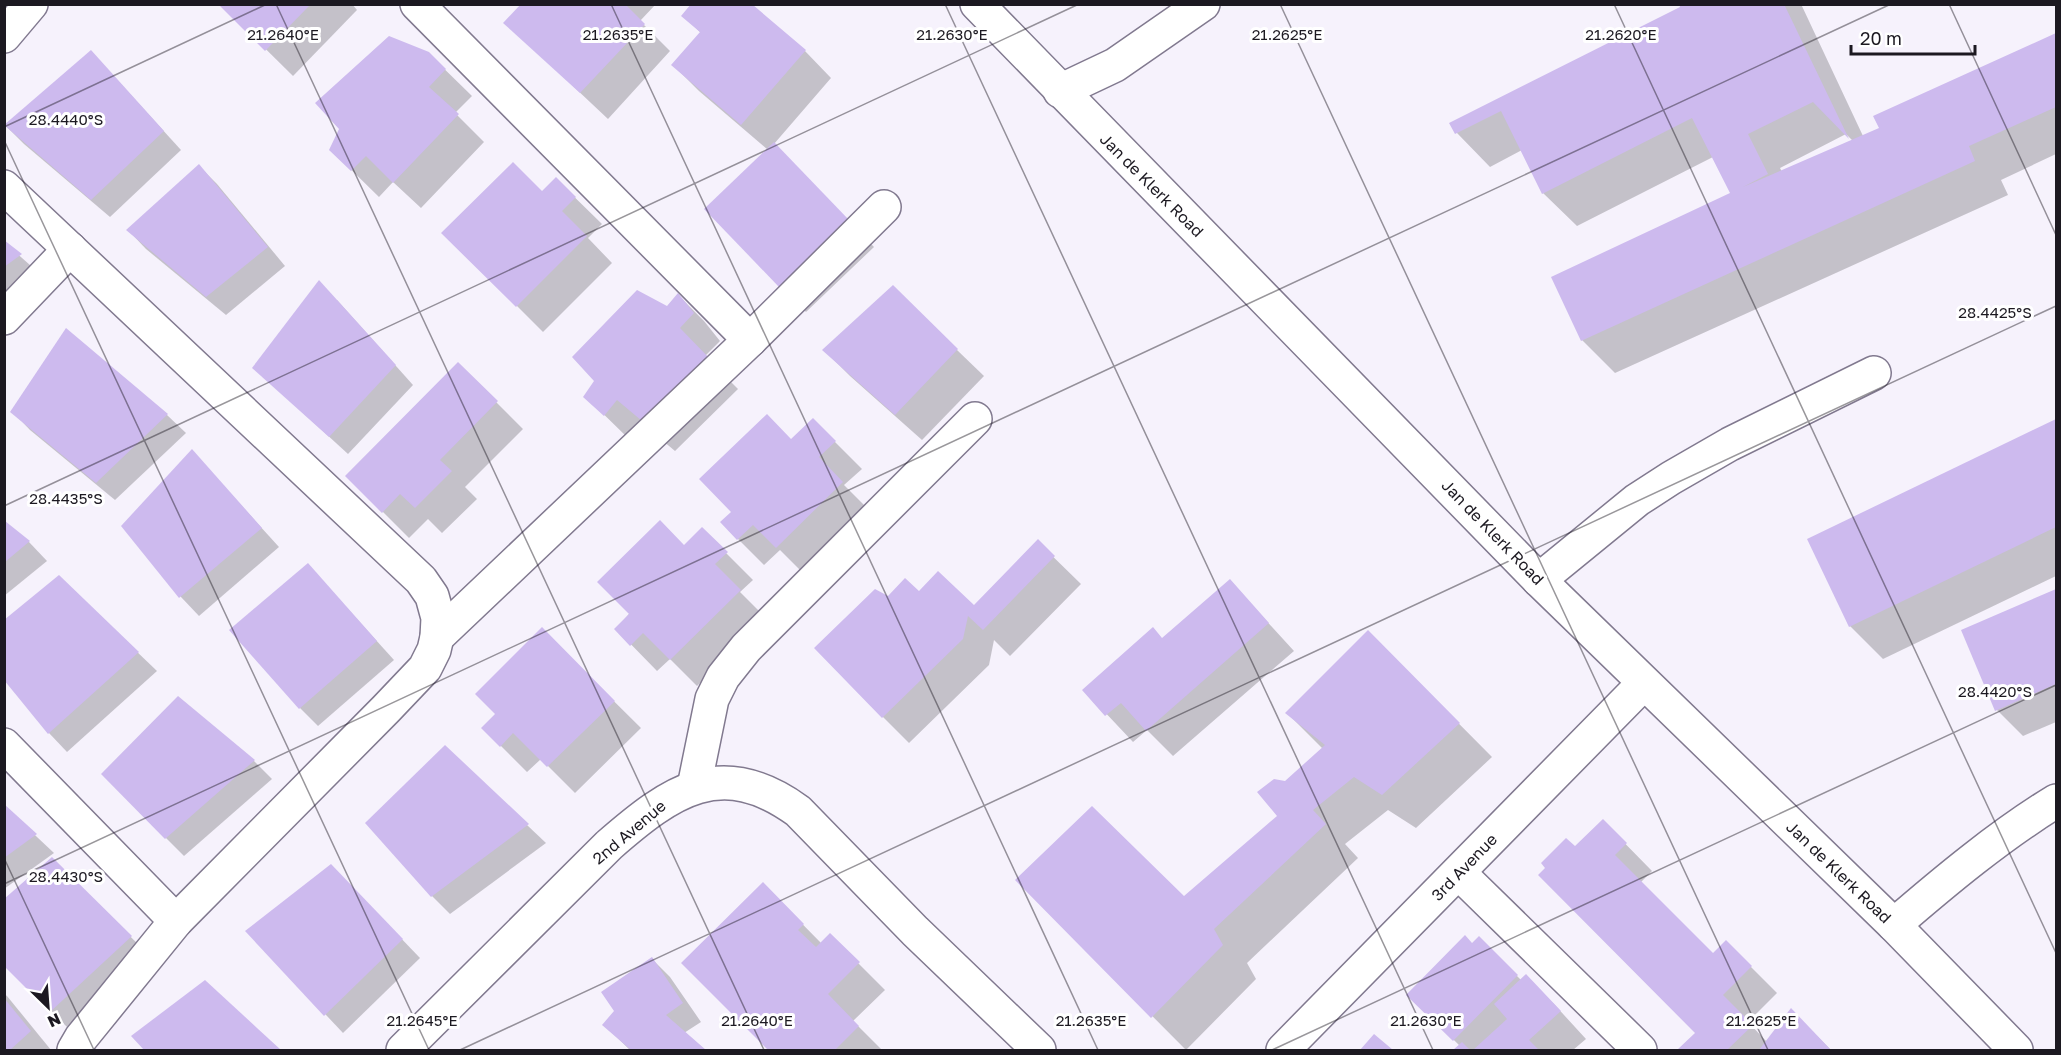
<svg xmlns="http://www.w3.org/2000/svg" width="2061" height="1055" font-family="'Golos Text',sans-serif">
<rect width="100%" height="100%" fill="#f6f2fc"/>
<g fill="#0003" fill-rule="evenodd">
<path d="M220 4H352L357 10 293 76Z"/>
<path d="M523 4H656L640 21 670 51 608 119 506 23Z"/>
<path d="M713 4H750L805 51 831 78 774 144 874 247 806 312 780 286 768 150 699 91 673 65 701 33 683 16Z"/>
<path d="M1680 4H1801L1863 136 1881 128 1875 117 2056 34V154L2001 180 2008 195 1615 373 1582 340 1732 193 1713 157 1577 226 1543 193 1522 150 1490 167 1457 133 1451 123 1682 8ZM1846 134 1853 141 1782 172 1780 168Z"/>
<path d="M428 53 472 96 455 113 484 142 421 208 393 182 379 197 331 150Z"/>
<path d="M109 71 181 150 110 217 24 144 6 126Z"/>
<path d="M199 166 217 184 285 266 226 315 146 249 128 230Z"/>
<path d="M556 179 602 224 588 238 612 263 543 332 444 233 542 193Z"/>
<path d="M4 242 39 273 4 299Z"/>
<path d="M678 295 704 321 720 341 705 356 738 389 675 451 644 425 631 441 585 396Z"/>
<path d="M337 300 413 385 348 454 254 368Z"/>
<path d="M66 330 167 415 186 433 115 500 30 430 12 411Z"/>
<path d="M824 350H957L984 376 922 440 850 376Z"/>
<path d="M458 364 523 429 465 487 477 499 442 533 428 519 409 538 347 476Z"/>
<path d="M813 420 862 469 844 485 869 510 803 573 780 550 764 565 738 539 733 512 791 441Z"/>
<path d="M2056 421V576L1883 659 1850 626 1809 540Z"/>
<path d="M192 451 279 547 199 616 181 597 123 526Z"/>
<path d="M4 523 29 542 47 561 4 596Z"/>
<path d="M702 529 753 580 740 592 766 618 697 686 670 659 657 671 616 629Z"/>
<path d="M1038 542 1081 584 1010 656 994 640 989 665 909 743 883 717 888 598 974 607Z"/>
<path d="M308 565 394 660 318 726 300 708Z"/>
<path d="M59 577 157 671 67 752 49 733 4 677Z"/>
<path d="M1230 581 1294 651 1173 756 1147 730 1133 742 1084 690 1163 639Z"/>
<path d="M2056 590V722L2023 736 1997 710 1963 631Z"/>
<path d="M542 630 641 728 575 793 541 759 527 772 483 728 497 715Z"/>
<path d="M1368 632 1492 757 1416 828 1388 810 1345 844 1358 858 1247 963 1256 979 1186 1050 1017 880 1184 898 1279 816 1285 783 1323 749 1287 713Z"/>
<path d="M178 698 254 761 272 779 184 856 166 838Z"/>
<path d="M445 747 546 843 450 914 432 896Z"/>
<path d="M4 806 54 853 4 889Z"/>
<path d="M1603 821 1652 871 1641 882 1713 955 1726 942 1777 993 1748 1022 1767 1042 1818 1037 1831 1050H1679L1697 1033 1575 848Z"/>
<path d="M52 859 149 955 69 1029 4 964Z"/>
<path d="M349 884 420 958 343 1033 247 931Z"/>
<path d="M763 884 821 943 830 935 885 990 853 1021 882 1050H770L683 963Z"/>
<path d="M1479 938 1522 981 1553 1003 1586 1039 1573 1050H1455L1460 1046 1408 995Z"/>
<path d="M652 959 670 977 701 1022 684 1033 704 1050H630L604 1025 616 1011Z"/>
<path d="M205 981 279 1050H146L134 1037Z"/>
<path d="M4 994 7 996 51 1050H4Z"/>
</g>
<g fill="#cdbaee">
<path d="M218 4H311L265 51Z"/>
<path d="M521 4H625L645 24 580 93 503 23Z"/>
<path d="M691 4 753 5 806 50 741 125 671 65 700 32 681 16Z"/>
<path d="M1679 4H1784L1849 139 1813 102 1748 134 1768 174 1743 187 1879 128 1873 116 2056 33V107L1969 146 1975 161 1581 341 1551 277 1730 193 1692 118 1542 194 1501 111 1455 134 1449 123 1680 7Z"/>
<path d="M389 36 429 52 446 69 429 87 459 114 393 183 366 156 351 171 329 150 339 129 315 103Z"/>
<path d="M91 50 164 131 91 200 4 125Z"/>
<path d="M774 142 849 220 779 287 704 209Z"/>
<path d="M513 162 542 191 556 177 576 197 562 211 587 236 516 307 441 233Z"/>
<path d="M199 164 268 247 206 297 126 230Z"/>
<path d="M4 240 22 254 4 267Z"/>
<path d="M319 280 396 365 329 437 252 368Z"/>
<path d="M893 285 958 349 895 415 822 350Z"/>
<path d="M637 290 667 306 678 293 694 313 680 328 713 362 648 426 617 400 604 416 583 397 594 381 572 357Z"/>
<path d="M66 328 168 414 96 483 10 412Z"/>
<path d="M458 362 498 401 440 460 452 471 415 508 400 494 382 513 345 476Z"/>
<path d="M767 414 791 439 813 418 836 441 819 457 843 482 776 548 753 525 737 540 720 522 731 512 699 479Z"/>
<path d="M2056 419V527L1849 627 1807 539Z"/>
<path d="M192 449 262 528 179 598 121 526Z"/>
<path d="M660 520 684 545 702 527 728 552 715 564 741 590 670 660 643 633 630 646 614 629 629 614 597 582Z"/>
<path d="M5 521 30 541 5 562Z"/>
<path d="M1038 539 1055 556 983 630 968 616 963 639 882 718 814 648 875 589 888 596 905 578 919 591 938 571 974 605Z"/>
<path d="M308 563 377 641 299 709 229 630Z"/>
<path d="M59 575 139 652 48 734 4 680V620Z"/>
<path d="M1230 579 1269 623 1146 731 1121 703 1105 716 1082 690 1153 627 1162 638Z"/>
<path d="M2056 589V684L1995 711 1961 630Z"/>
<path d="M542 627 615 701 547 767 513 733 500 747 481 728 495 714 475 694Z"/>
<path d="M1368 630 1460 723 1382 795 1354 777 1313 810 1326 824 1214 929 1223 945 1151 1018 1015 880 1092 806 1184 896 1277 816 1257 792 1274 779 1285 781 1325 745 1285 713Z"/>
<path d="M178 696 255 760 165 839 101 774Z"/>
<path d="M445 745 529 824 431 897 365 823Z"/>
<path d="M4 804 37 834 4 858Z"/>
<path d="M1603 819 1627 843 1615 855 1713 953 1726 940 1752 966 1723 995 1753 1025 1727 1050H1677L1695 1033 1538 875 1545 868 1541 863 1566 838 1575 846Z"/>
<path d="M52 857 132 936 50 1012 4 966V899Z"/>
<path d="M331 864 403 939 324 1016 245 931Z"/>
<path d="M763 882 804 924 798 930 816 947 830 933 860 962 828 994 859 1026 835 1050H768L681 963Z"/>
<path d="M1465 935 1472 943 1479 936 1518 975 1453 1041 1406 995Z"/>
<path d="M652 957 683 1003 666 1015 706 1050H631L602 1025 614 1011 601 992Z"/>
<path d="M1526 974 1561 1011 1529 1040 1539 1050H1473L1507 1019 1494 1004Z"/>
<path d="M205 980 281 1050H144L131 1036Z"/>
<path d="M4 998 31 1031 10 1050H4Z"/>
<path d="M1791 1008 1831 1050H1759Z"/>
<path d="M1374 1034 1393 1050H1360Z"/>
<path d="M1462 1042 1470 1050H1453Z"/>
</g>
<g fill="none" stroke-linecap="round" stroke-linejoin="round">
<g stroke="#81798f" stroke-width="36">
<g id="minor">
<path d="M417 4 750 340"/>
<path d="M977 4 1539 580 1894 925 2016 1050"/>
<path d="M4 36 31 4"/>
<path d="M1060 91 1115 65 1203 4"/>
<path d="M4 187 421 580 432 596 438 618 437 637 434 650 425 668 386 709 176 921 81 1038 74 1050"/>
<path d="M4 318 70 249"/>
<path d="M1539 580 1637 500 1671 478 1730 444 1874 373"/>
<path d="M437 637 750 340 884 207"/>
<path d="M4 745 176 921"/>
<path d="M694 787 712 699 723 677 746 648 975 419"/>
<path d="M1459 873 1640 1050"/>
<path d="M1894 925C1945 881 1999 836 2056 801"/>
<path d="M403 1050 609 845C671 791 721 755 798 811L915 931 1039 1050"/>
<path d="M1283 1050 1644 683"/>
</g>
</g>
<use href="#minor" stroke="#fff" stroke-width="33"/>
</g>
<path fill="none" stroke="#1c1921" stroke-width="1.5" stroke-opacity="0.45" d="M276 4 764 1050M611 4 1098 1050M945 4 1433 1050M1280 4 1768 1050M1614 4 2056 953M1949 4 2056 235M4 127 267 4M4 140 429 1050M4 506 1079 4M4 858 94 1050M4 884 1891 4M460 1050 2056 306M1272 1050 2056 685"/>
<g text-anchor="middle" stroke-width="6" stroke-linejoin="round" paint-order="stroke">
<g font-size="16" fill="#1c1921" stroke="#fff">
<text transform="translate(1152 185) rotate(45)" y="6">Jan de Klerk Road</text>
<text transform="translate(1493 532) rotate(46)" y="6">Jan de Klerk Road</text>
<text transform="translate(629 832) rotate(-40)" y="6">2nd Avenue</text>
<text transform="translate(1464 867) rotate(-46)" y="6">3rd Avenue</text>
<text transform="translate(1839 872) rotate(44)" y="6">Jan de Klerk Road</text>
</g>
</g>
<g font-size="15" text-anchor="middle" fill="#1c1921" stroke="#fff" stroke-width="6" stroke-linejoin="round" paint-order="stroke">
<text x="283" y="40">21.2640°E</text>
<text x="618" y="40">21.2635°E</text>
<text x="952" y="40">21.2630°E</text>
<text x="1287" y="40">21.2625°E</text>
<text x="1621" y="40">21.2620°E</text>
<text x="66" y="125">28.4440°S</text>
<text x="1995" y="318">28.4425°S</text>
<text x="66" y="504">28.4435°S</text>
<text x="1995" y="697">28.4420°S</text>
<text x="66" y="882">28.4430°S</text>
<text x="422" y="1026">21.2645°E</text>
<text x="757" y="1026">21.2640°E</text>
<text x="1091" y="1026">21.2635°E</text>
<text x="1426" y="1026">21.2630°E</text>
<text x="1761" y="1026">21.2625°E</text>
</g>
<rect width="2061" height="1055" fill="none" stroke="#1c1921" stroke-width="12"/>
<g transform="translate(48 1007) rotate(155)" stroke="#ffffff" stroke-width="4.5" paint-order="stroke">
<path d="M0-4.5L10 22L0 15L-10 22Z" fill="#1c1921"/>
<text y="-9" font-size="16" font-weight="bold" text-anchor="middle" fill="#1c1921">N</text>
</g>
<path d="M1851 45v9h124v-9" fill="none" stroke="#1c1921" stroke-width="3"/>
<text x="1860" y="45" font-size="18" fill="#1c1921" stroke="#ffffff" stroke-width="4.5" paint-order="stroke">20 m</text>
</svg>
